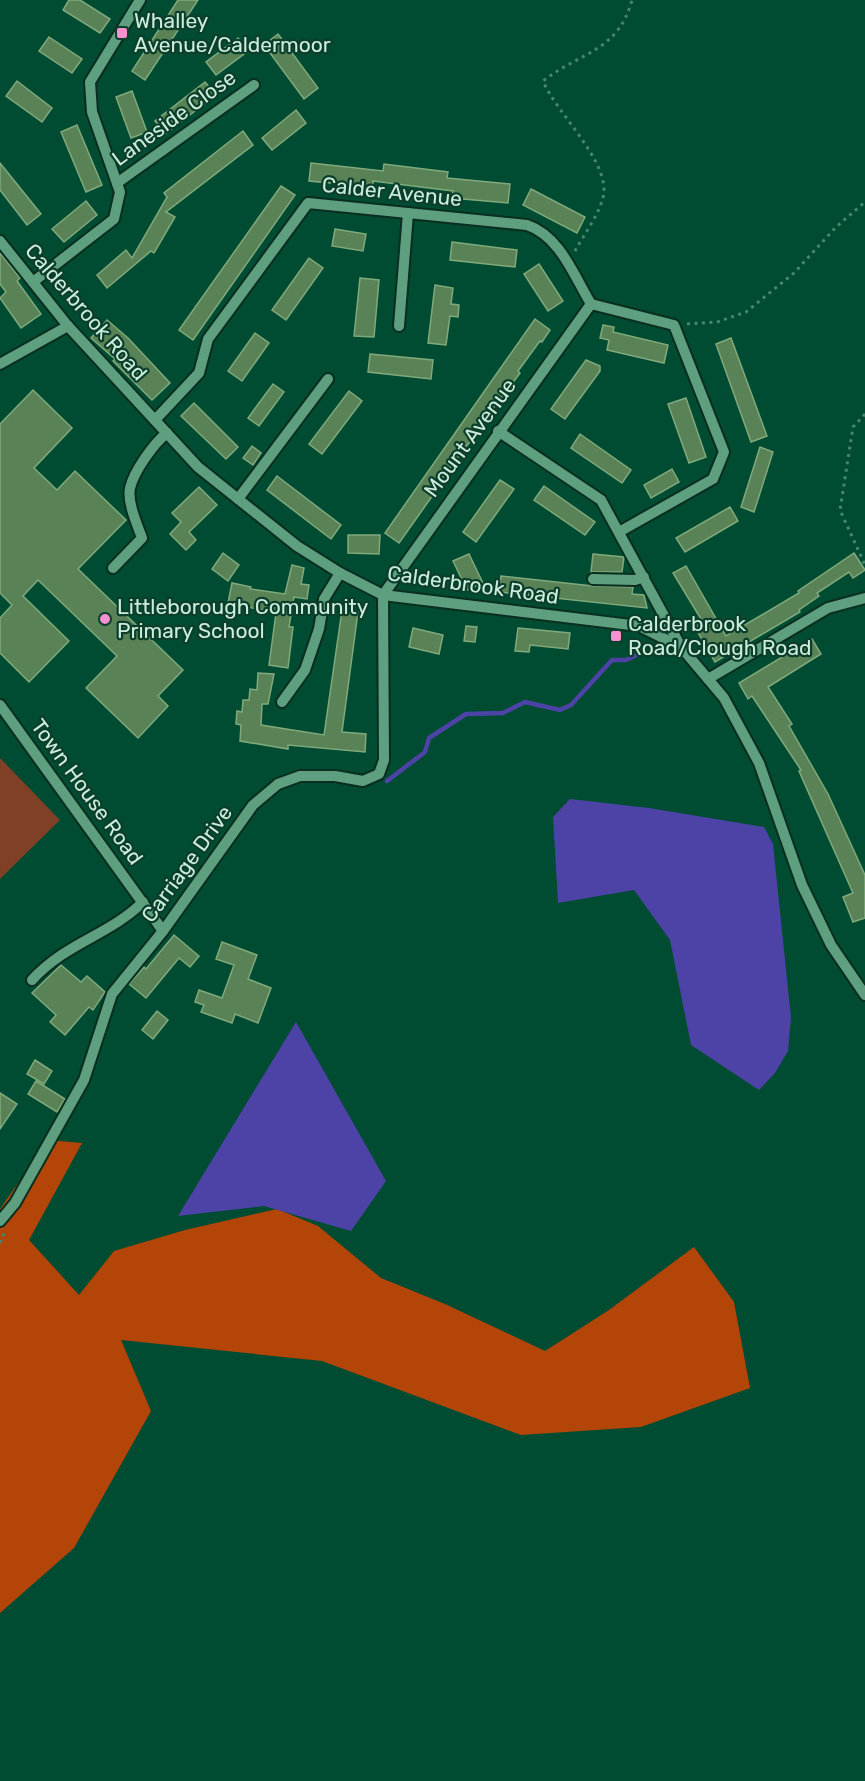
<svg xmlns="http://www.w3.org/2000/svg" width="865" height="1781" font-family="Rubik,sans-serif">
<rect width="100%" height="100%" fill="#004c32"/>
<path fill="#7f4025" d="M0 758 60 820 0 879Z"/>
<path fill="#b34508" d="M48 1140 82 1143 29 1240 79 1295 114 1251 185 1230 277 1209 318 1226 381 1278 445 1304 545 1351 609 1310 694 1247 734 1302 750 1388 641 1427 521 1435 322 1361 121 1340 151 1411 74 1548 0 1613V1209Z"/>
<g fill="#4d43a7">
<path d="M570 799 649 808 764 827 773 844 791 1018 788 1051 775 1073 759 1090 691 1045 670 940 634 890 558 903 553 817Z"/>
<path d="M296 1022 386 1181 351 1231 264 1206 178 1216Z"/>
</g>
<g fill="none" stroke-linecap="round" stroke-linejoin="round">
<path stroke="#4d43a7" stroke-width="4.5" d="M387 781 425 752 429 738 466 714 503 713 525 702 560 710 571 705 612 660H626L641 653"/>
</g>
<g fill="#598256" stroke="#80aa7c" stroke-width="1.5">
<path d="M69 0H80L110 19 100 33 63 10Z"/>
<path d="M178 0H198L145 80 132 71Z"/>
<path d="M278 34 318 88 304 99 264 45Z"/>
<path d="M49 37 82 59 72 73 39 51Z"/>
<path d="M238 38 248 51 216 75 206 62Z"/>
<path d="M17 81 52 108 42 122 6 96Z"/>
<path d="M205 82 216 95 165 134 155 121Z"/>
<path d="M132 91 147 132 131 138 116 97Z"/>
<path d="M296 110 306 123 272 150 262 138Z"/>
<path d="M77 125 102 185 86 192 61 132Z"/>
<path d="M243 131 253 145 166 212 175 217 154 253 151 251 107 288 97 275 126 250 132 258 167 197 164 193Z"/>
<path d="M0 163 41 214 27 225 0 190Z"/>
<path d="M311 163 383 171 384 164 448 172 447 178 510 184 508 203 452 198 453 191 373 181V187L309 181Z"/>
<path d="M281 186 295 195 193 340 179 330Z"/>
<path d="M531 189 585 217 577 233 523 205Z"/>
<path d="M86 201 97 215 64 242 52 229Z"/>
<path d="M335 229 366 234 363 251 332 246Z"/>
<path d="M452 242 517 250 515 267 450 260Z"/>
<path d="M0 253 20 278 17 281 41 314 21 328 0 298 6 292 0 284Z"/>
<path d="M309 258 323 268 286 320 272 310Z"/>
<path d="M539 264 563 301 548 311 524 274Z"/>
<path d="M360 278 379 280 374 337 354 336Z"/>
<path d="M435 285 453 288 451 304 459 305 458 317 450 316 446 345 428 343Z"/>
<path d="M535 319 550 330 542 342 540 341 518 371 520 373 474 434 475 435 431 493 433 495 399 543 385 533Z"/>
<path d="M107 320 128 338 170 383 152 400 113 361 115 359 91 338Z"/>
<path d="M603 325 614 327 613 332 668 345 664 363 607 350 609 340 600 338Z"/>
<path d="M255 333 269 343 242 381 228 371Z"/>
<path d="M731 338 767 436 751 442 716 344Z"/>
<path d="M370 354 433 360 431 379 368 372Z"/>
<path d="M586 360 600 366V371L565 419 551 409Z"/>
<path d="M273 384 284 392 259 426 248 418Z"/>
<path d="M33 390 72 428 34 468 57 490 75 471 126 520 78 569 183 670 158 696 168 706 138 738 86 688 117 656 38 580 23 596 69 641 29 682 0 653V618L12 605 0 593V424Z"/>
<path d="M349 391 362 401 322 454 309 444Z"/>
<path d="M686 398 706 457 689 463 668 404Z"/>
<path d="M194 403 238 447 226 459 181 416Z"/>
<path d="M580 434 631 470 622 483 571 448Z"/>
<path d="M252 446 261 453 253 465 243 458Z"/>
<path d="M760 447 773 452 754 512 741 507Z"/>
<path d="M672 469 679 482 651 498 644 485Z"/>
<path d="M277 476 341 525 331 539 267 490Z"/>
<path d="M500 480 514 489 476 542 463 532Z"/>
<path d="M544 486 595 522 585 535 534 500Z"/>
<path d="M199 487 217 505 189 532 196 540 186 550 170 534 181 522 172 513Z"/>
<path d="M730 507 738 521 685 552 676 538Z"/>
<path d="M348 535H380L379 554 348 553Z"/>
<path d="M223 553 239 565 228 581 212 569Z"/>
<path d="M854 553 865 570 853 578 849 572 817 593 819 596 799 610 800 612 715 662 693 624 701 619 673 573 686 566 726 636 799 593 798 591Z"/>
<path d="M469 554 483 583 467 590 453 561Z"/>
<path d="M593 554 624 557 622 572H591Z"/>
<path d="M292 565 304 568 301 584 309 585 307 599 294 597 289 627H293L288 668 269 665 276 613 228 603 232 583 251 587 250 589 285 594Z"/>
<path d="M501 576 593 586 633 587 632 594 644 595 647 608 499 592Z"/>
<path d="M342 610 358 612 342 732 366 734 365 752 288 745V749L240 741 241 725 236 724 237 711 242 712 243 700H249L250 689 257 690 258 673 274 674 268 704H262L261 725 324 735Z"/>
<path d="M466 626 477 627 475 642 464 641Z"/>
<path d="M413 628 443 635 439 654 409 647Z"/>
<path d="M518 628 570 633 568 649 530 645 529 652 515 651Z"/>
<path d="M812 639 821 654 768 687 792 724 789 726 828 794 865 875V918L853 922 843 897 853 893 799 771 801 770 752 696 748 699 739 683Z"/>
<path d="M174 935 199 956 190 967 179 958 146 998 129 984 144 967 146 969Z"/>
<path d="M222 942 257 955 248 979 271 988 258 1023 235 1014 232 1023 201 1012 204 1005 195 1002 199 990 222 998 234 965 216 959Z"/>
<path d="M61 965 81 982 87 976 105 992 93 1010 89 1007 65 1035 50 1022 56 1015 32 993Z"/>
<path d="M157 1011 168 1020 153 1039 142 1030Z"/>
<path d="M35 1060 52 1071 44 1084 27 1074Z"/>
<path d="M36 1081 65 1099 57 1112 28 1094Z"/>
<path d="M0 1093 17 1104 0 1129Z"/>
</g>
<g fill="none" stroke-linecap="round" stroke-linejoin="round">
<g stroke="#0a2e1f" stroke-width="14">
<g id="minor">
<path d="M117 183 254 85"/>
<path d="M0 241 68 326 198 467 297 546 340 573 383 595 639 626 681 647 724 698 759 763 802 885 831 945 865 995"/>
<path d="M33 282 114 219 120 192 92 112 90 82 140 0"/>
<path d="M591 304 674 325 724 452 713 479 619 532"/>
<path d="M399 326 408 213"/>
<path d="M0 364 68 326"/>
<path d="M155 420 199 373 208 339 308 203 527 225C560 236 574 276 591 304"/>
<path d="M498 431 601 500 681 647"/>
<path d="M238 499 328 379"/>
<path d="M113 568 142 538C137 524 127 502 130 488 134 471 154 443 167 433"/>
<path d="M593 579 635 580 644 577"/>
<path d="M383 595 591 304"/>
<path d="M708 679 828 608 865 598"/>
<path d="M282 702 305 670 319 629 324 599 340 573"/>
<path d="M0 705 163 931"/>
<path d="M32 980C67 942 108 936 143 902"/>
<path d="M0 1221 15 1203 84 1080 112 994 163 931 253 805 278 784 300 776H335L363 781 379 774 384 760 383 595"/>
</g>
</g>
<g stroke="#49866f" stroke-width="3" stroke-dasharray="3 4.5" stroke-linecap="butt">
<path d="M575 251C584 234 602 211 604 192 606 158 556 112 543 81 580 52 618 52 632 0"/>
<path d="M687 324 717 322 746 312 794 273 836 227 865 202"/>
<path d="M865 414 853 427 840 510 865 565"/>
<path d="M0 1243 5 1231"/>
</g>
<use href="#minor" stroke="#5e9f80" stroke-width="10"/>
</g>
<g fill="#f690d0" stroke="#0b3f2b" stroke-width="2">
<rect x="116" y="27" width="12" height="12" rx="3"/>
<circle cx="105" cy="619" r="6"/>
<rect x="610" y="630" width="12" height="12" rx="3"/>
</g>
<g text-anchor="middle" stroke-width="4.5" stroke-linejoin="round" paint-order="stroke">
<g font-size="21" fill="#cdeddc" stroke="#0b3f2b" text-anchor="start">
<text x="134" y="28">Whalley<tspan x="134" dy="24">Avenue/Caldermoor</tspan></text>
<text x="117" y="614">Littleborough Community<tspan x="117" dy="24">Primary School</tspan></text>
<text x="628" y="631">Calderbrook<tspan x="628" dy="24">Road/Clough Road</tspan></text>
</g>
<g font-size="21" fill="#cdeddc" stroke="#0b3f2b">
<text transform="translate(174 118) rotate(-36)" y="7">Laneside Close</text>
<text transform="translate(392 192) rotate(6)" y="7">Calder Avenue</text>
<text transform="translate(86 312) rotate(49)" y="7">Calderbrook Road</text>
<text transform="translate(470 438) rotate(-54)" y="7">Mount Avenue</text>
<text transform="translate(473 585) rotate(8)" y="7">Calderbrook Road</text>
<text transform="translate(87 792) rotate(54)" y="7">Town House Road</text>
<text transform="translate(187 864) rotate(-54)" y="7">Carriage Drive</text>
</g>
</g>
</svg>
